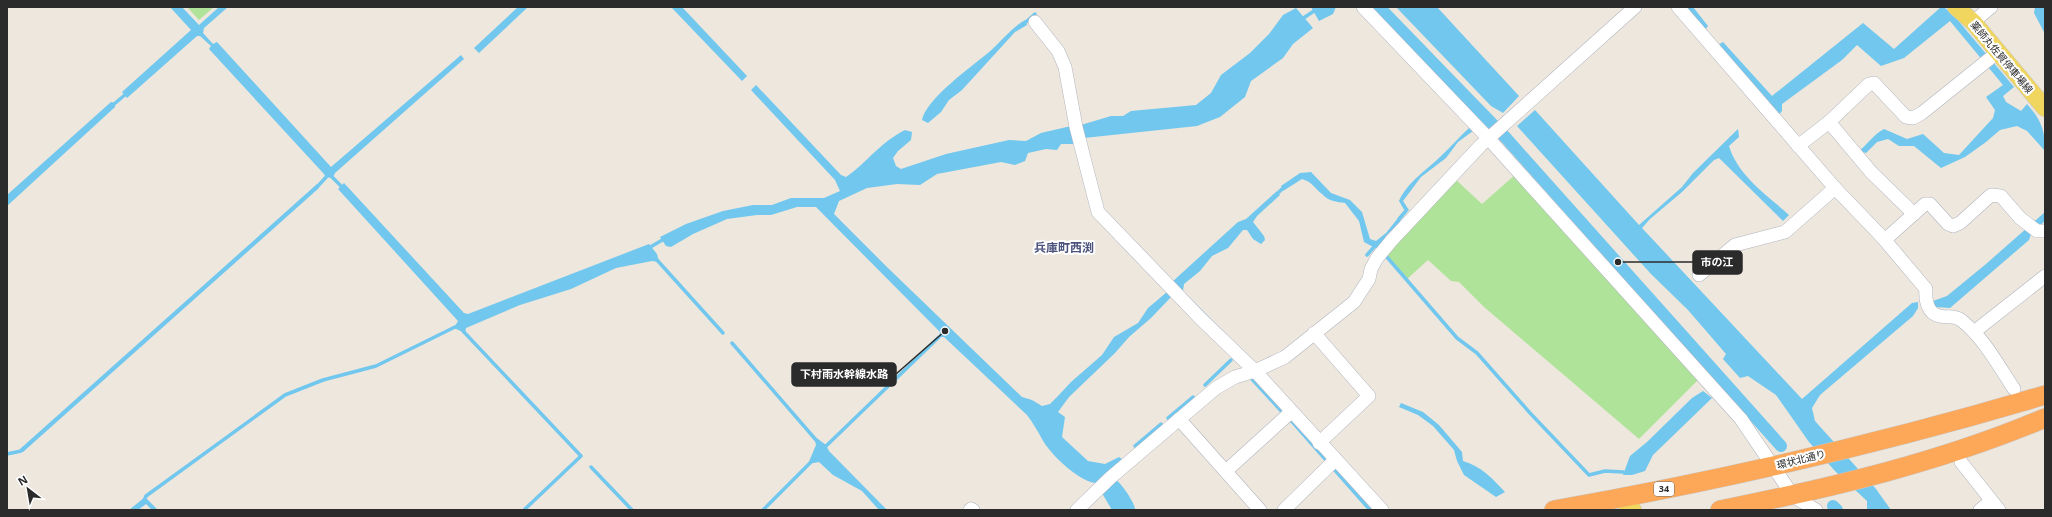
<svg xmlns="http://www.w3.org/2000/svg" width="2052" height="517" font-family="'Noto Sans','Noto Sans JP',sans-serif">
<rect width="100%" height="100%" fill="#ede7dd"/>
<g fill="#b0e39a">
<path d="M187 7H214L199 20Z"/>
<path d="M1516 174 1700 378 1639 439 1484 307 1459 282 1451 281 1428 260 1406 280 1386 256 1454 178 1482 204Z"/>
</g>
<g fill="#71c7ee">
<path d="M170 7H182L199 25 219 7H228L204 28 203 33 213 44 217 42 331 167 461 55 464 59 335 173 333 177 326 178 324 174 209 49 211 46 200 36H197L127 98 122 92 191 30Z"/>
<path d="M518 7H528L479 53 474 48Z"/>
<path d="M671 7H682L747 76 742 81Z"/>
<path d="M1311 7H1336L1333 14 1319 21Z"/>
<path d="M1396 7H1437L1519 96 1503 113 1491 106Z"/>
<path d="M1686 7H1693L1708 26 1705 30Z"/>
<path d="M1941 7H1944L1956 18 2014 87 2003 96 2006 102 2021 111 2027 104C2041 120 2045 129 2045 151L2027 131 2017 126 2000 130 1986 142 1965 157 1941 168 1914 146H1899L1888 139 1877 142 1866 153 1859 151C1869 143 1873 135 1884 129L1907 139 1923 134 1944 153 1959 155 1993 118 1995 110 1986 97 2003 85 1950 21 1904 58 1881 66 1857 45 1842 60 1782 104V111L1778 116 1718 45 1723 42 1772 96 1863 23 1894 49Z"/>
<path d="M2035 7H2044L2045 9V34L2034 13Z"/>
<path d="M1296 8 1313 28 1293 44 1283 58 1251 81 1245 97 1220 117 1197 126 1084 138 1081 125 1111 116H1123L1131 111 1196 105 1211 93 1221 75 1250 53 1269 34 1283 15Z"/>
<path d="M1025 20 1027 25 1015 32 962 90 949 100 941 112 928 123 922 120C926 99 971 67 988 53 1001 42 1010 29 1025 20Z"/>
<path d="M756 85 841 175 846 177C868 162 879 143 905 130L912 132 911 140 898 151 893 158 896 166 901 169 946 154 1009 140 1026 141 1041 133 1071 126 1074 144H1061L1057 150 1046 149 1028 153 1025 161 1015 165 1001 162 937 174 920 185 897 184 867 188 839 201 834 214 889 269 1022 397 1032 400 1042 406 1050 404 1058 396 1071 382 1102 355 1114 337 1138 323 1148 308 1167 292 1172 296 1151 318 1129 337 1115 353 1069 397 1058 412 1065 417 1062 437 1088 461 1105 464 1119 457 1122 459 1103 477C1106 478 1112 478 1116 480 1121 483 1136 504 1135 510H1112L1096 483C1079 482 1050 454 1042 439 1037 430 1033 423 1027 415L944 337H939L940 332 816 207H797L771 215H757L727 219 693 234 671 247 666 246 660 237 686 224 723 211 753 205H772L791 198H824L840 191 835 180 751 90Z"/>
<path d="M111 102 115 103V107L7 206V195Z"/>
<path d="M1535 110 1639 225 1682 187 1693 173 1738 129 1739 137 1729 146C1738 176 1767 195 1789 215L1783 221 1719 158 1714 160 1682 192 1650 219 1642 228 1802 399 1912 303 1918 302V308L1913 316 1820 395 1812 408 1815 421 1876 489 1891 510H1867V501L1835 471 1809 442 1776 395 1748 376 1740 378 1723 359 1726 354 1688 310 1651 274 1517 126Z"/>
<path d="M1469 128 1473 131 1458 142 1446 158 1421 177 1403 201 1409 210 1406 213 1399 201C1408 181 1426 171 1441 156 1451 147 1459 137 1469 128Z"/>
<path d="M1311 172 1331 193 1350 200 1362 212 1370 239 1376 241 1386 233 1398 218 1401 221 1386 236 1377 249 1364 242 1359 221 1345 203C1337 202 1328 201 1322 194 1313 187 1314 183 1302 179L1283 191 1281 186 1300 173Z"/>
<path d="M344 183 464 313 468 314 649 244 657 254 659 262 652 261 616 268 571 289 520 305 466 328 465 333 454 328 458 321 338 189Z"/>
<path d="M317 184 319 188 23 452 20 449Z"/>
<path d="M1277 191 1280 195 1257 216 1253 222 1264 236 1265 240 1261 244 1253 239 1247 230H1243L1228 248 1212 256 1200 271 1184 284 1183 291 1240 348 1238 350 1172 282 1238 222 1246 219Z"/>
<path d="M2045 212V221L2031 234 2029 240 1950 308 1935 307 1933 301 1947 296 1986 264Z"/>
<path d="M1703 391 1712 398 1653 455 1645 471 1632 475H1623L1630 456 1647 442 1692 398Z"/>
<path d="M1401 403 1423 412 1439 425 1462 452 1463 461C1481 466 1493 479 1505 492L1496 497 1464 475 1457 461 1454 450 1433 426 1418 415 1399 407Z"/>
<path d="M814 436 826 445 829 451 887 510H879L862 491 833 475 819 462 808 464 816 445Z"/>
<path d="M145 497 158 510H152L146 504 138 510H129Z"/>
</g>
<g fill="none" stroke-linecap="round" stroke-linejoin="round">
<g stroke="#71c7ee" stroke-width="3.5">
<path d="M1302 19 1320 7"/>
<path d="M1026 22 1035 14"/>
<path d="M113 105 127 93"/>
<path d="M317 187 329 174 344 189"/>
<path d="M1279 192 1282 189"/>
<path d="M1399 219 1405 212"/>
<path d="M647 249 664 239"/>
<path d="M1367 255 1374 247"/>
<path d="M1386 256 1457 338 1477 353 1530 413 1589 475 1605 471 1623 472"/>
<path d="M657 260 723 333"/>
<path d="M463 331 581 456 524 510"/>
<path d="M732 343 816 440"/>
<path d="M1251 378 1284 414"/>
<path d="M1205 385 1231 360"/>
<path d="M1168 418 1193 397"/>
<path d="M1289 418 1370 510"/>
<path d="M1135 446 1161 424"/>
<path d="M823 449 939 337"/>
<path d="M7 454 21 451 24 448"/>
<path d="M591 467 632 510"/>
<path d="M144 501 146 496 285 395 323 380 376 366 457 326"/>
<path d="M763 510 812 461"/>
</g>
<g stroke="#71c7ee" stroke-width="12">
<path d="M1379 7 1506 138 1781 446"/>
<path d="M1833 506 1837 510"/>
</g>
<g stroke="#b1b3bf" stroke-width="14">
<g id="minor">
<path d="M1363 7 1488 138 1741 419 1793 496 1816 510"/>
<path d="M1678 7 1835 188 1883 238 1926 289C1925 299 1927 314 1940 316 1947 318 1954 315 1961 320 1984 338 1998 365 2014 389"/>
<path d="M1035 22 1058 51 1065 67 1076 127 1098 212 1201 319 1255 371 1382 510"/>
<path d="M1973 22 1991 7"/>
<path d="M1798 146 1829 122"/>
<path d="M1914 214 1871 172 1829 122 1869 84 1874 83 1906 117 1913 118 1922 113 1998 52"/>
<path d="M1883 238 1888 237 1925 204H1930L1948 224 1953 226 1960 223 1991 195 2001 196 2020 218 2037 231H2045"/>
<path d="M1699 275 1735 245 1785 232 1835 188"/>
<path d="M1979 328 2045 276"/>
<path d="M1314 333 1369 396 1319 443"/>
<path d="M1179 419 1260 510"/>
<path d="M1961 462 1999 510"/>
<path d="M1226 471 1291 412"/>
<path d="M970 510 971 509 973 510"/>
<path d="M1077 510 1110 478 1216 388 1235 377 1255 371 1285 357 1354 302 1369 279 1371 269 1377 258 1392 240 1481 145 1635 7"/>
<path d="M1284 510 1335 460"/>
<path d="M1980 510 1991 501"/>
</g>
</g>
<g stroke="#c8c8c8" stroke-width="18">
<g id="major">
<path d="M1956 7 1973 22 2045 108"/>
<path d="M1621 498 1633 510"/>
</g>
</g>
<g stroke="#c8c8c8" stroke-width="20">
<g id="highway">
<path d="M1554 510C1719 481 1884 443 2045 395"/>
<path d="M1720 510C1831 488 1941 462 2045 418"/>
</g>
</g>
<use href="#minor" stroke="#fff" stroke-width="13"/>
<use href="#major" stroke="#f0d55f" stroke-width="17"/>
<use href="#highway" stroke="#fda758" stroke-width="19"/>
</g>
<g text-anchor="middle" stroke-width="4" stroke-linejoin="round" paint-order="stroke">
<rect fill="#fff" stroke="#6b6b6b" stroke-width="1" x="1654" y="482" width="20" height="14" rx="3"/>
<g font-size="9" font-weight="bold" fill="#2b2b2b">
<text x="1664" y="492">34</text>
</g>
<g font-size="10" fill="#2b2b2b" stroke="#fff">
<text transform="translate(2002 57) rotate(50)" y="4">薬師丸佐賀停車場線</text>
<text transform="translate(1801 459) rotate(-14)" y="4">環状北通り</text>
</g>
<g font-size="12" font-weight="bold" fill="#4b527c" stroke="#fff">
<text x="1064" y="252">兵庫町西渕</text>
</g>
</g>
<path fill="none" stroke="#2b2b2b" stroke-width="1.5" d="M1618 262L1693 262M945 331L896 374"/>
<g fill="#2b2b2b" stroke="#fff" stroke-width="1.5">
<circle cx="1618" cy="262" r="4"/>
<circle cx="945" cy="331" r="4"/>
</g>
<g fill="#2b2b2b" stroke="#2b2b2b" stroke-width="1.5">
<rect x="1693" y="251" width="49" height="23" rx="4"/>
<rect x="792" y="363" width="104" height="23" rx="4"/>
</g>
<g font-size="11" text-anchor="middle" font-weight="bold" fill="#fff">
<text x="1717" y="266">市の江</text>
<text x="844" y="378">下村雨水幹線水路</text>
</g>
<rect width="2052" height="517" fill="none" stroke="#2b2b2b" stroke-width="16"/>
<g transform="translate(28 489) rotate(329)" stroke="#ffffff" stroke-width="3" paint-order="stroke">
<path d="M0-3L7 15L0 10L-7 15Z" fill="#2b2b2b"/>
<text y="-6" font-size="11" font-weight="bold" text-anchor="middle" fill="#2b2b2b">N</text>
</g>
</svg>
